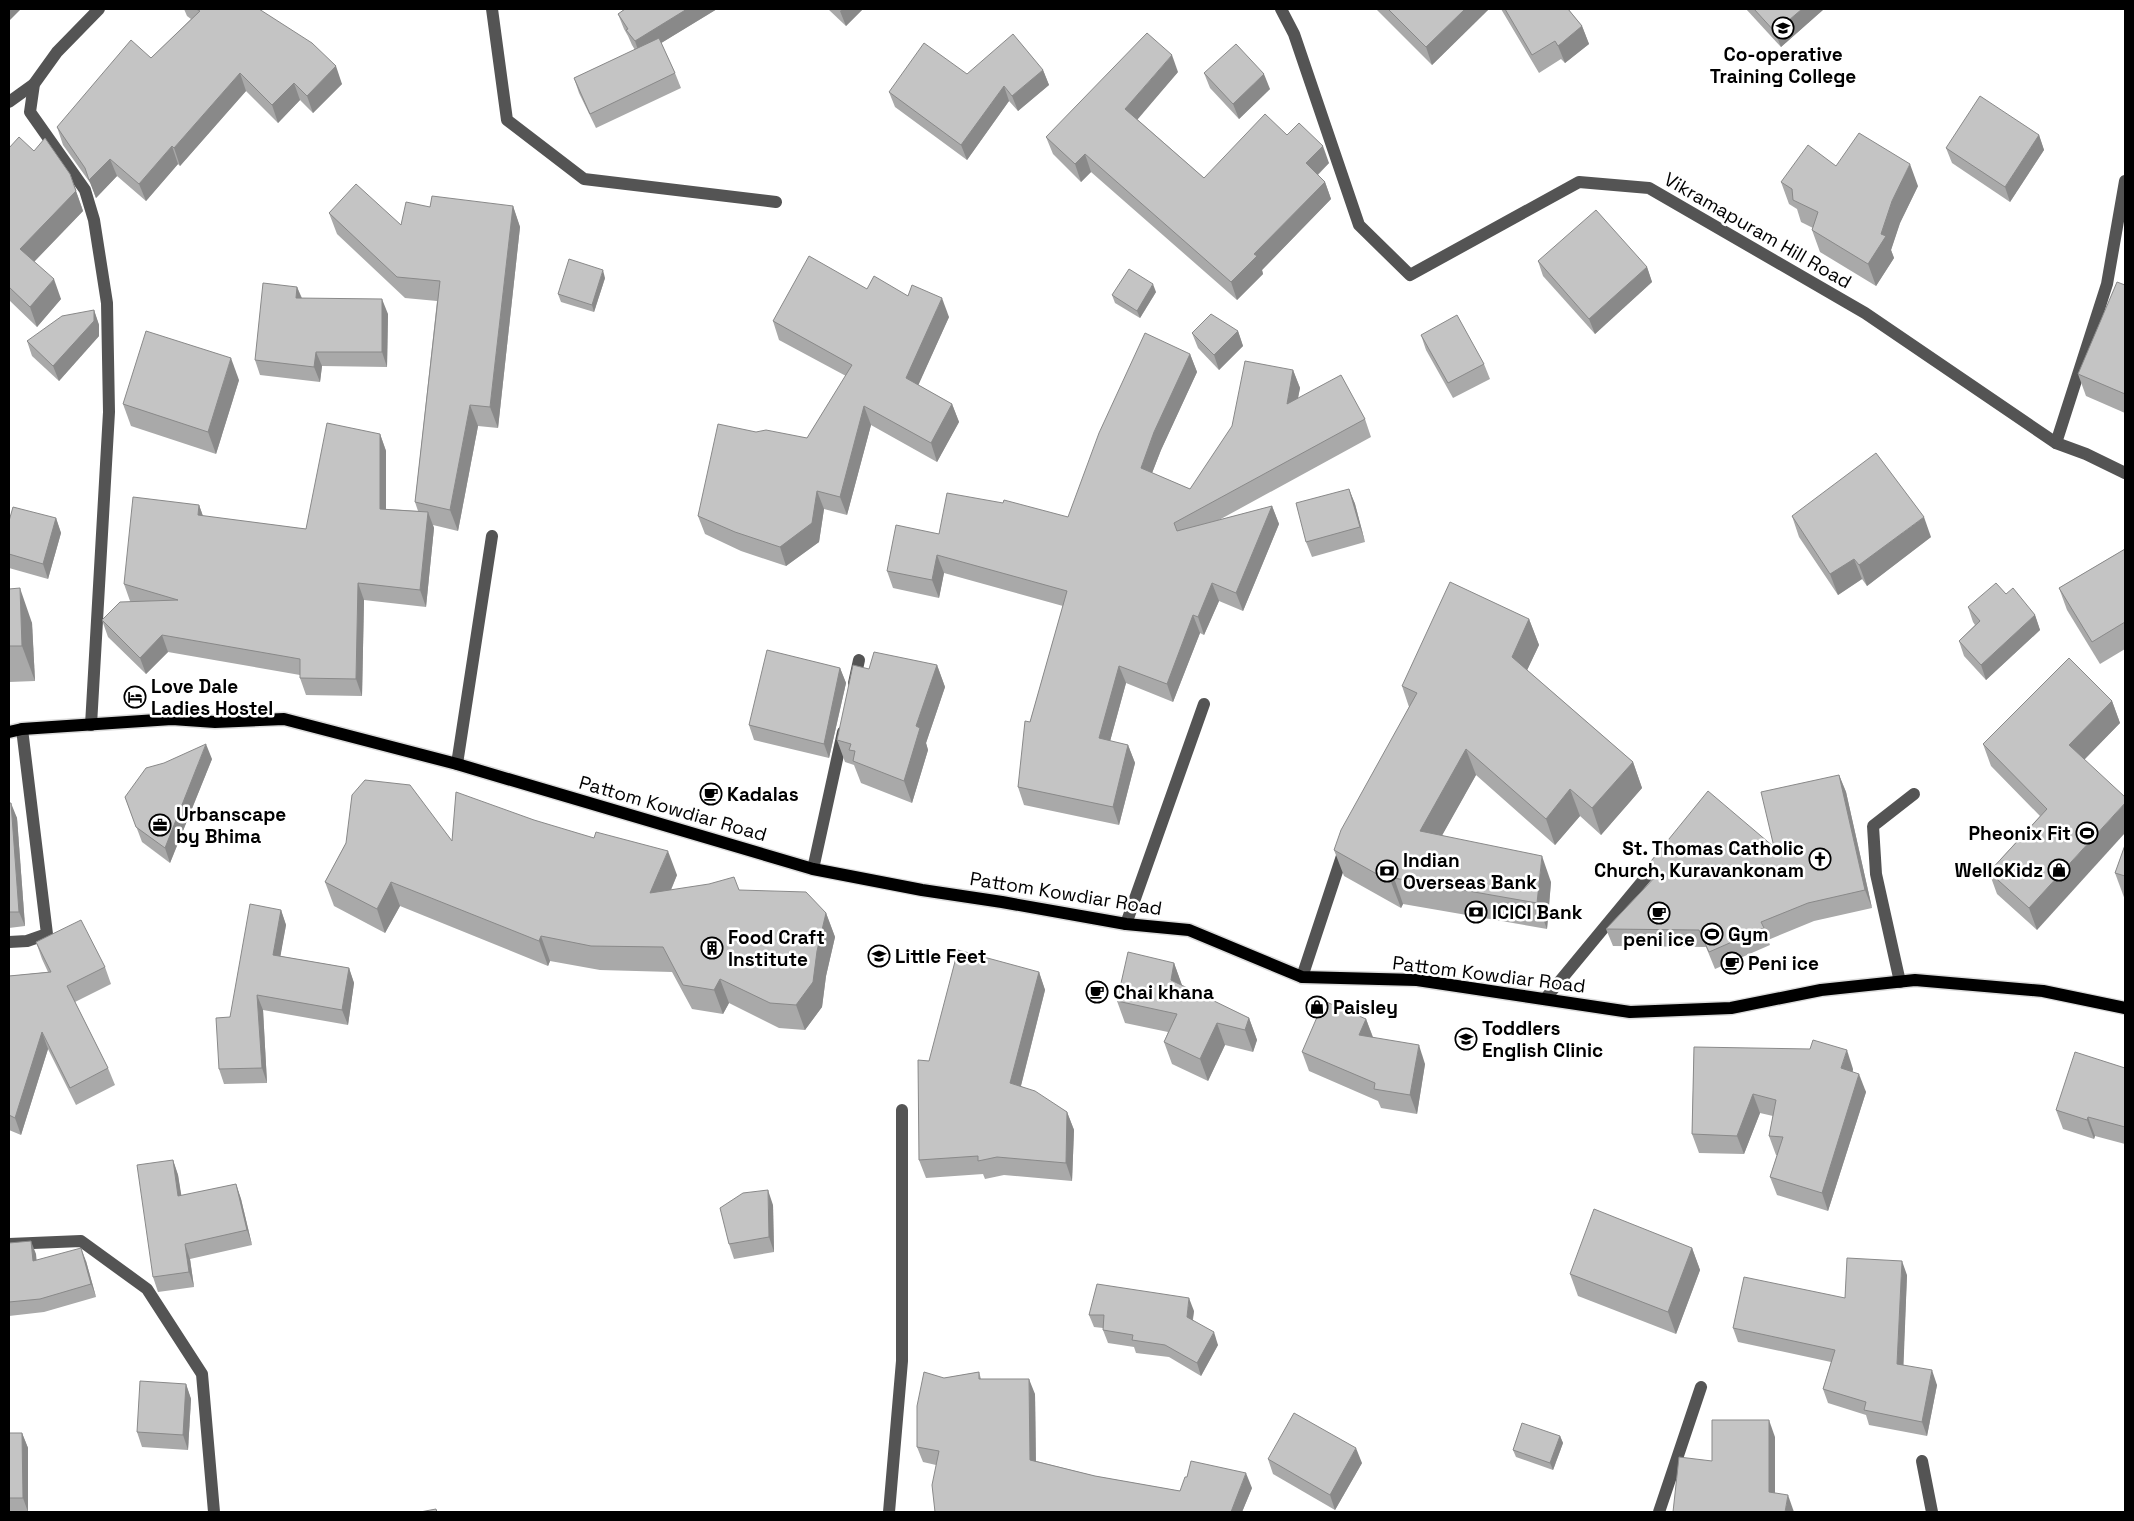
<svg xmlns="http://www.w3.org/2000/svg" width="2134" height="1521" font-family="'Space Grotesk',sans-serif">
<rect width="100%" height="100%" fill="#fff"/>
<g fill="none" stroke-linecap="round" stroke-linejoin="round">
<g stroke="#dbdbdb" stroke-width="15">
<path id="major" d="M9 732 22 729 172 719 215 722 284 719 457 764 813 869 922 890 1002 902 1126 924 1189 930 1302 977 1417 980 1630 1012 1731 1008 1821 990 1915 980 2043 991 2125 1008"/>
</g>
<g stroke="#545454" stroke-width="12">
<path d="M492 9 507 120 584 179 776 202"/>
<path d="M1281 9 1294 34 1359 225 1410 275 1579 182 1649 188 1865 313 2056 443 2086 454 2125 473"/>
<path d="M9 102 34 84"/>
<path d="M2056 443 2107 284 2125 181"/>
<path d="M854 683 859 660"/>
<path d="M91 725 109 412 107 303 94 220 85 190 30 112 34 84 57 52 99 9"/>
<path d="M457 764 492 536"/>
<path d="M813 869 843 732"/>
<path d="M1126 924 1204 704"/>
<path d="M9 942 27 941 47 934 22 729"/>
<path d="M1302 977 1345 847"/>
<path d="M1900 982 1876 874 1873 826 1914 794"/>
<path d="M1545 999 1660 860"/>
<path d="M9 1244 81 1241 147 1289 202 1374 214 1512"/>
<path d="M1922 1461 1932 1512"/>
<path d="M889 1512 902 1361V1110"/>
<path d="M1659 1512 1701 1387"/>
</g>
<use href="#major" stroke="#000" stroke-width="12"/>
</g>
<g fill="#a9a9a9">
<path d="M184 9H259L342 84 313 113 300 100 278 123 246 91 180 166 178 164 146 201 117 176 96 198 91 184 63 145 57 127 151 58 191 19 187 16Z"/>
<path d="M625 9H717L661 43 675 73 681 88 596 128 579 93 574 78 635 50 632 45 628 36 624 29 618 14Z"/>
<path d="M828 9H863L846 26Z"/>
<path d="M1376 9H1489L1432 65Z"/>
<path d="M1501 9H1568L1582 26 1589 44 1565 63 1561 59 1539 73Z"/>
<path d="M1746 9H1824L1781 47Z"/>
<path d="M1043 70 1049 85 1018 111 1009 101 967 160 895 107 889 92 967 74Z"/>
<path d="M1178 72 1137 119 1204 178 1287 135 1329 163 1318 175 1325 182 1331 199 1262 270 1263 274 1237 300 1091 172 1081 182 1053 154 1046 137Z"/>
<path d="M1204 73 1270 89 1239 119 1210 88Z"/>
<path d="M2039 135 2044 150 2010 202 1952 163 1946 148Z"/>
<path d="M9 148 34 151 70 174 83 211 34 262 61 299 37 327 9 300Z"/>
<path d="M1836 166 1918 186 1900 223 1891 250 1894 258 1876 286 1820 252 1812 230 1813 228 1801 222 1797 209 1789 204 1781 182Z"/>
<path d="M513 206 520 227 498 428 478 426 458 531 433 525 434 528 426 607 364 600 362 696 306 695 300 678V675L168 652 146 674 108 637 102 620 131 602 130 601 124 584 199 505 203 516 306 529 380 434 386 451V509L418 511 415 502 437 301 405 298 337 234 329 213 401 225 430 207Z"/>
<path d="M1538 261 1647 267 1652 282 1595 334 1543 276Z"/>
<path d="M605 278 594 312 561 302 558 294Z"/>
<path d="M2125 285V413L2086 396 2078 374Z"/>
<path d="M297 287 302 298 388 314 387 367 322 366 320 382 260 375 255 360Z"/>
<path d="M867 289 908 296 949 317 918 385 952 404 959 422 937 462 871 425 847 515 824 509 819 542 786 566 741 551 705 534 698 516 756 432 807 438 846 376 779 340 773 321Z"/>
<path d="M1156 292 1140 318 1115 303 1112 295Z"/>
<path d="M94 310 99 325V336L59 381 32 356 27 341Z"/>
<path d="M1238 331 1243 346 1219 370 1198 348 1192 333Z"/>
<path d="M1421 335 1484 364 1490 379 1453 398 1426 350Z"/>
<path d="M1190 354 1197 372 1161 450 1152 473 1190 489 1293 370 1300 388 1298 398 1365 419 1371 437 1219 520 1272 506 1279 524 1243 611 1219 601 1204 635 1200 633 1173 702 1126 683 1110 741 1128 745 1135 763 1119 825 1024 805 1018 787 1030 722 1063 606 944 573 939 598 893 588 887 571 939 534 1068 517Z"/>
<path d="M239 380 216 454 131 426 123 404Z"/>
<path d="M1349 489 1355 504 1365 542 1312 557 1306 542Z"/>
<path d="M1792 516 1931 537 1867 586 1862 579 1838 595 1799 537Z"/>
<path d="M56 518 61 533 48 579 9 568V521Z"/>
<path d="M2125 549V649L2100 664 2067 610 2059 588Z"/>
<path d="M9 589 32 623 35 681 9 682Z"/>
<path d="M1968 607 2035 615 2040 630 1986 680 1964 656 1959 641 1975 625 1973 622Z"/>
<path d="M1529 619 1539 645 1527 670 1633 762 1642 788 1601 835 1580 816 1555 845 1476 775 1442 835 1551 882 1547 929 1403 904 1401 908 1344 876 1334 850 1409 707 1402 686Z"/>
<path d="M937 665 945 687 926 743 928 750 912 803 861 783 854 765 845 762 837 740Z"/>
<path d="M840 668 846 683 829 758 754 740 749 725Z"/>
<path d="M2112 701 2120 723 2084 760 2037 930 1997 894 1989 872 2040 816 1991 766 1983 744Z"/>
<path d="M212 759 170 863 142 842 125 797Z"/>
<path d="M1839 775 1846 792 1872 908 1814 921 1768 940 1770 945 1715 969 1706 947 1613 946 1606 929 1652 880 1647 866 1774 847Z"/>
<path d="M9 803 17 818 25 926 9 928Z"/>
<path d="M452 841 677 875 671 890H739L826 913 835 937 826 976 822 1007 805 1030 779 1028 729 1003 723 1014 692 1009 672 972 600 970 550 961 548 966 400 906 385 933 334 906 325 882 346 843Z"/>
<path d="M2125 845V900L2115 873Z"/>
<path d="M281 910 286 925 280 956 349 968 354 983 348 1025 263 1010 267 1083 224 1084 219 1069 230 1017Z"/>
<path d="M36 942 105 967 111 984 75 1002 108 1068 115 1085 76 1105 48 1049 21 1135 9 1130V976L48 972 42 959Z"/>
<path d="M1174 963 1182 986 1249 1018 1257 1040 1253 1052 1225 1045 1208 1081 1172 1064 1164 1042 1168 1032 1125 1023 1117 1001Z"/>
<path d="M1039 972 1045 990 1021 1086 1067 1112 1074 1130 1072 1181 1004 1175 985 1179 983 1174 926 1178 919 1160 929 1061Z"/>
<path d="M1366 1019 1373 1037 1425 1064 1417 1114 1381 1108 1378 1101 1309 1071 1302 1052Z"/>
<path d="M1694 1047 1853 1069V1072L1866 1092 1828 1211 1777 1195 1770 1177 1777 1155H1776L1769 1136 1773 1116 1760 1113 1744 1154 1699 1153 1692 1134Z"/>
<path d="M2125 1068V1144L2095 1136 2094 1139 2063 1129 2056 1110Z"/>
<path d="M173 1160 178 1175 181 1196 236 1184 241 1199 252 1245 190 1259 194 1287 158 1292 153 1277Z"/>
<path d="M773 1205 774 1252 734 1259 729 1244Z"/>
<path d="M9 1243 36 1254V1260L86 1261 96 1297 44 1312 9 1316Z"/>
<path d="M1692 1248 1700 1270 1676 1334 1578 1296 1570 1274Z"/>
<path d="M1907 1275 1903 1365 1937 1385 1927 1436 1869 1425 1866 1415 1828 1403 1823 1389 1831 1362 1738 1342 1733 1328 1845 1298Z"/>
<path d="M1194 1311 1193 1320 1218 1345 1201 1376 1169 1357 1136 1353 1134 1347 1108 1343 1103 1330V1328L1094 1327 1089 1315Z"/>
<path d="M979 1372 981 1379 1035 1394 1036 1461 1095 1476 1180 1491 1252 1488 1242 1512H935L936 1465 923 1462 917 1447 944 1378Z"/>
<path d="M186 1384 191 1399 188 1450 142 1447 137 1432Z"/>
<path d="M9 1433H22L28 1448V1512H9Z"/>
<path d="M1560 1436 1563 1443 1553 1470 1516 1457 1513 1450Z"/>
<path d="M1268 1459 1362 1463 1335 1510 1273 1474Z"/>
</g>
<g fill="#898989">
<path d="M9 9H21L9 21Z"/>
<path d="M687 9H717L640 56 635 41Z"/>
<path d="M843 9H863L846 26 840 11Z"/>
<path d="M1465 9H1489L1432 65 1426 47Z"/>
<path d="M1802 9H1824L1781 47 1775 32Z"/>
<path d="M1582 26 1589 44 1565 63 1558 46Z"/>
<path d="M1172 55 1178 72 1132 126 1125 109Z"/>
<path d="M336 66 342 84 313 113 307 96Z"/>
<path d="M1043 70 1049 85 1018 111 1012 96Z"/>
<path d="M240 73 246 91 180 166 174 148Z"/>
<path d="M1264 74 1270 89 1239 119 1233 104Z"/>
<path d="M294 83 300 100 278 123 272 105Z"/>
<path d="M1004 86 1009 101 967 160 961 145Z"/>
<path d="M2039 135 2044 150 2010 202 2005 187Z"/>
<path d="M172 146 178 164 146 201 139 184Z"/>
<path d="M1323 146 1329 163 1312 180 1306 163Z"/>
<path d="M1085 154 1091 172 1081 182 1075 164Z"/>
<path d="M110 159 117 176 96 198 89 180Z"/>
<path d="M1910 164 1918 186 1900 223 1891 250 1894 258 1876 286 1868 264 1881 234 1892 201Z"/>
<path d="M70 174 83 211 27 269 20 249Z"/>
<path d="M1325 182 1331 199 1262 270 1263 274 1237 300 1231 282 1254 254Z"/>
<path d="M513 206 520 227 498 428 490 407Z"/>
<path d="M1647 267 1652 282 1595 334 1589 319Z"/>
<path d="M603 270 605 278 594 312 592 305Z"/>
<path d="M54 279 61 299 37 327 30 307Z"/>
<path d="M1153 284 1156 292 1140 318 1137 311Z"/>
<path d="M297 287 303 302 296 298Z"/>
<path d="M942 298 949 317 913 397 906 378Z"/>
<path d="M382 299 388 314 387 367 382 352Z"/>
<path d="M94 310 99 325V336L59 381 53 366Z"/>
<path d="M1238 331 1243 346 1219 370 1214 355Z"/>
<path d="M316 352 322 366 320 382 314 367Z"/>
<path d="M1190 354 1197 372 1161 450 1147 486 1141 468 1154 432Z"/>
<path d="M231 358 239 380 216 454 208 432Z"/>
<path d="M1293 370 1300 388 1293 422 1287 404Z"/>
<path d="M952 404 959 422 937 462 931 443Z"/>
<path d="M470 405 478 426 458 531 450 510Z"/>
<path d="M864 406 871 425 847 515 840 497Z"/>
<path d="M380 434 386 451V525L380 509Z"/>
<path d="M1349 489 1355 504 1365 542 1360 527Z"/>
<path d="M817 491 824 509 819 542 786 566 780 547Z"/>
<path d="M199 505 205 522 198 515Z"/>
<path d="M1272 506 1279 524 1243 611 1236 593Z"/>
<path d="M428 512 434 528 426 607 420 590Z"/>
<path d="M1924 517 1931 537 1867 586 1859 565Z"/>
<path d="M56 518 61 533 48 579 43 564Z"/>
<path d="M937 555 944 573 939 598 932 580Z"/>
<path d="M1854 559 1862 579 1838 595 1830 574Z"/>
<path d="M358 583 364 600 362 696 356 679Z"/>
<path d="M1212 583 1219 601 1204 635 1198 617Z"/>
<path d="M20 588 32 623 35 681 22 646Z"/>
<path d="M1193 615 1200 633 1173 702 1167 684Z"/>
<path d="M2035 615 2040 630 1986 680 1981 665Z"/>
<path d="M1529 619 1539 645 1521 683 1512 657Z"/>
<path d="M162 635 168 652 146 674 140 658Z"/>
<path d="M937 665 945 687 926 743 928 750 912 803 904 781 916 726Z"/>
<path d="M1119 666 1126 683 1106 756 1099 738Z"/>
<path d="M840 668 846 683 829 758 824 744Z"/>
<path d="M2112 701 2120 723 2077 767 2069 745Z"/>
<path d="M206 744 212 759 170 863 165 848Z"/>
<path d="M1128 745 1135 763 1119 825 1113 807Z"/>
<path d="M1466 749 1476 775 1430 857 1420 831Z"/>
<path d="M1633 762 1642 788 1601 835 1592 808Z"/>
<path d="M1839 775 1846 792 1872 908 1865 890Z"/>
<path d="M1570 789 1580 816 1555 845 1546 819Z"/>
<path d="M11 803 17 818 25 926 19 912Z"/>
<path d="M2125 803V833L2037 930 2029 908Z"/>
<path d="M668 851 677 875 659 918 650 893Z"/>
<path d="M1542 856 1551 882 1547 929 1537 903Z"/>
<path d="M1394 878 1403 904 1401 908 1391 882Z"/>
<path d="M391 882 400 906 385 933 377 909Z"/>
<path d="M281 910 286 925 278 970 273 955Z"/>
<path d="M826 913 835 937 826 976 822 1007 805 1030 796 1005 817 951Z"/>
<path d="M541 936 550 961 548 966 539 941Z"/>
<path d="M1174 963 1182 985 1179 1002 1171 980Z"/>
<path d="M349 968 354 983 348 1025 342 1010Z"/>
<path d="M1039 972 1045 990 1017 1101 1010 1083Z"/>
<path d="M720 979 729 1003 723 1014 714 990Z"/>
<path d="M257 995 263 1010 267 1083 262 1068Z"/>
<path d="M1249 1018 1257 1040 1253 1052 1245 1030Z"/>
<path d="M1366 1019 1373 1038 1359 1035Z"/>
<path d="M1217 1023 1225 1045 1208 1081 1200 1059Z"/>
<path d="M42 1032 48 1049 21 1135 15 1118Z"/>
<path d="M1419 1045 1425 1064 1417 1114 1410 1095Z"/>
<path d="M1847 1050 1853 1069 1848 1087 1841 1068Z"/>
<path d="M1859 1074 1866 1092 1828 1211 1822 1193Z"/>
<path d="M1753 1094 1760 1113 1744 1154 1737 1136Z"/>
<path d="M1067 1112 1074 1130 1072 1181 1066 1163Z"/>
<path d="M2088 1117 2095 1136 2094 1139 2087 1120Z"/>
<path d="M173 1160 178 1175 184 1211 178 1196Z"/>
<path d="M236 1184 241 1199 252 1245 247 1230Z"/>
<path d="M768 1190 773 1205 774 1252 769 1237Z"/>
<path d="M31 1241 36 1254 38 1274 33 1261Z"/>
<path d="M185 1244 190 1259 194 1287 189 1272Z"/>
<path d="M81 1248 86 1261 96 1297 91 1284Z"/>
<path d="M1692 1248 1700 1270 1676 1334 1668 1312Z"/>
<path d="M1902 1261 1907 1275 1903 1378 1897 1364Z"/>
<path d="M1189 1298 1194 1311 1191 1329 1187 1317Z"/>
<path d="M1214 1332 1218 1345 1201 1376 1197 1363Z"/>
<path d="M1932 1370 1937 1385 1927 1436 1922 1422Z"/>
<path d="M1029 1379 1035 1394 1036 1475 1030 1460Z"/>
<path d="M186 1384 191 1399 188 1450 183 1435Z"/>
<path d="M1769 1420 1775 1437V1509L1769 1492Z"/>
<path d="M22 1433 28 1448V1512L23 1498Z"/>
<path d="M1560 1436 1563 1443 1553 1470 1550 1463Z"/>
<path d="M1356 1448 1362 1463 1335 1510 1330 1495Z"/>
<path d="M1246 1473 1252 1488 1242 1512H1231Z"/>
<path d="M1788 1495 1794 1512H1785Z"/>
</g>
<g fill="#c4c4c4" stroke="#898989">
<path d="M196 9H259L312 43 336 66 307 96 294 83 272 105 240 73 174 148 172 146 139 184 110 159 89 180 85 168 57 127 131 40 151 58 200 11Z"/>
<path d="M625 9H687L635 41 626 30 628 29 618 14Z"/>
<path d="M1388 9H1465L1426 47Z"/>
<path d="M1505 9H1568L1582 26 1558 46 1555 41 1532 55Z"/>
<path d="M1754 9H1802L1775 32Z"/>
<path d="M1147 33 1172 55 1125 109 1204 178 1265 114 1287 135 1299 123 1323 146 1306 163 1325 182 1254 254 1257 256 1231 282 1085 154 1075 164 1046 137Z"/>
<path d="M1013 34 1043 70 1012 96 1004 86 961 145 889 92 924 43 967 74Z"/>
<path d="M659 38 675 73 590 114 574 78Z"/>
<path d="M1236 44 1264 74 1233 104 1204 73Z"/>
<path d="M1980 96 2039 135 2005 187 1946 148Z"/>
<path d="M1859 133 1910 164 1892 201 1881 234 1886 236 1868 264 1812 230 1818 212 1793 200 1792 189 1781 182 1808 145 1836 166Z"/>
<path d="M19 137 34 151 45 138 70 174 76 191 20 249 54 279 30 307 9 287V148Z"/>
<path d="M356 184 401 225 406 202 430 207 432 196 513 206 490 407 470 405 450 510 415 502 440 281 397 277 329 213Z"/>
<path d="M1596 210 1647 267 1589 319 1538 261Z"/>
<path d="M809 256 867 289 874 276 908 296 912 285 942 298 906 378 952 404 931 443 864 406 840 497 817 491 812 523 780 547 735 532 698 516 718 424 756 432 766 430 807 438 852 365 773 321Z"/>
<path d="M569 259 603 270 592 305 558 294Z"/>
<path d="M1129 269 1153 284 1137 311 1112 295Z"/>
<path d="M2117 282 2125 285V394L2078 374Z"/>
<path d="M263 283 297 287 296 298 382 299V352H316L314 367 255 360Z"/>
<path d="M94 310V321L53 366 27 341 62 316Z"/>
<path d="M1211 314 1238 331 1214 355 1192 333Z"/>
<path d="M1457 315 1484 364 1448 383 1421 335Z"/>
<path d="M146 331 231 358 208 432 123 404Z"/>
<path d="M1145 333 1190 354 1154 432 1141 468 1190 489 1232 426 1245 361 1293 370 1287 404 1341 375 1365 419 1174 523 1177 531 1272 506 1236 593 1212 583 1198 617 1193 615 1167 684 1119 666 1099 738 1128 745 1113 807 1018 787 1025 721 1030 722 1067 591 937 555 932 580 887 571 896 525 939 534 947 493 1003 503 1004 500 1068 517 1099 433Z"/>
<path d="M327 423 380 434V509L428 512 420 590 358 583 356 679 300 678V659L162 635 140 658 102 620 120 602 178 600 124 584 133 497 199 505 198 515 306 529Z"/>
<path d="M1876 453 1924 517 1859 565 1854 559 1830 574 1792 516Z"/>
<path d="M1349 489 1360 527 1306 542 1296 503Z"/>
<path d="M13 507 56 518 43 564 9 554V521Z"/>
<path d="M2125 549V622L2092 642 2059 588Z"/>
<path d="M1450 582 1529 619 1512 657 1633 762 1592 808 1570 789 1546 819 1466 749 1420 831 1542 856 1537 903 1394 878 1391 882 1334 850 1341 830 1417 693 1402 686Z"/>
<path d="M1996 583 2006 594 2013 588 2035 615 1981 665 1959 641 1980 621 1968 607Z"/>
<path d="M20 588 22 646H9V589Z"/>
<path d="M767 650 840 668 824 744 749 725Z"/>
<path d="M874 652 937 665 916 726 920 728 904 781 853 761 855 751 849 750 851 744 837 740 853 665 869 669Z"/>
<path d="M2069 658 2112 701 2069 745 2125 797V803L2029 908 1989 872 2047 809 1983 744Z"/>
<path d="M206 744 165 848 136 827 125 797 146 768 164 763Z"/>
<path d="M1839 775 1865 890 1808 903 1761 922 1764 928 1709 952 1699 930 1606 929 1657 875 1647 866 1708 791 1774 847 1761 792Z"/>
<path d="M365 780 410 785 452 841 456 792 534 820 594 838 596 832 668 851 650 893 709 884 734 877 739 890 806 892 826 913 817 951 813 982 796 1005 770 1003 720 979 714 990 683 985 663 947 591 946 541 936 539 941 391 882 377 909 325 882 346 843 352 795Z"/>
<path d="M9 803H11L19 912H9Z"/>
<path d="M2125 845V876L2115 873Z"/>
<path d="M250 904 281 910 273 955 349 968 342 1010 257 995 262 1068 219 1069 216 1018 230 1017Z"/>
<path d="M81 920 105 967 67 986 108 1068 70 1088 42 1032 15 1118 9 1115V976L51 972 36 942Z"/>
<path d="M958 950 1039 972 1010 1083 1035 1091 1067 1112 1066 1163 997 1157 978 1161V1156L919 1160 918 1060 929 1061Z"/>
<path d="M1128 952 1174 963 1171 980 1249 1018 1245 1030 1217 1023 1200 1059 1164 1042 1177 1014 1117 1001Z"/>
<path d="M1324 1001 1366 1019 1359 1035 1419 1045 1410 1095 1374 1089 1375 1083 1302 1052Z"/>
<path d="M1813 1040 1847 1050 1841 1068 1859 1074 1822 1193 1770 1177 1783 1137 1769 1136 1776 1100 1753 1094 1737 1136 1692 1134 1694 1047 1810 1049Z"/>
<path d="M2075 1052 2125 1068V1127L2088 1117 2087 1120 2056 1110Z"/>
<path d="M173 1160 178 1196 236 1184 247 1230 185 1244 189 1272 153 1277 137 1165Z"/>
<path d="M768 1190 769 1237 729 1244 720 1208 743 1193Z"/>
<path d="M1594 1209 1692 1248 1668 1312 1570 1274Z"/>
<path d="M31 1241 33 1261 81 1248 91 1284 40 1299 9 1302V1243Z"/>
<path d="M1847 1258 1902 1261 1897 1364 1932 1370 1922 1422 1864 1410 1866 1402 1823 1389 1835 1350 1733 1328 1744 1277 1845 1298Z"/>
<path d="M1097 1284 1189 1298 1187 1317 1214 1332 1197 1363 1165 1345 1132 1340 1133 1335 1103 1330 1104 1315H1089Z"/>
<path d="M924 1372 944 1378 979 1372V1379H1029L1030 1460 1095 1476 1180 1491 1185 1477H1187L1191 1461 1246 1473 1231 1512H935L932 1485 939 1451 917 1447V1406Z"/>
<path d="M140 1381 186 1384 183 1435 137 1432Z"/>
<path d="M1294 1413 1356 1448 1330 1495 1268 1459Z"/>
<path d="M1712 1420H1769V1492L1788 1495 1785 1512H1673L1679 1457 1712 1461Z"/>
<path d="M1522 1423 1560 1436 1550 1463 1513 1450Z"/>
<path d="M9 1433H22L23 1498H9Z"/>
<path d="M436 1509 437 1512H420Z"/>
</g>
<defs>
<g id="university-ring" transform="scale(1.125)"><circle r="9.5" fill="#fff" stroke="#000" stroke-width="1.5"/><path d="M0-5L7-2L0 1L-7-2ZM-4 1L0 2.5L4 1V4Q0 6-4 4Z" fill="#000"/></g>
<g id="hotel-ring" transform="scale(1.125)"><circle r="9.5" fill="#fff" stroke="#000" stroke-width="1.5"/><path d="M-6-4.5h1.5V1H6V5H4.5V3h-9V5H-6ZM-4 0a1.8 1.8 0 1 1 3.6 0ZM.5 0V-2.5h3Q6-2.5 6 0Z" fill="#000"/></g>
<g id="cafe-ring" transform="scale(1.125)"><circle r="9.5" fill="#fff" stroke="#000" stroke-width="1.5"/><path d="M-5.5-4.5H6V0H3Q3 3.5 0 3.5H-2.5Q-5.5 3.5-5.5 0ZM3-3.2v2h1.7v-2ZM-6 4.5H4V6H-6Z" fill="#000"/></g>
<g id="office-ring" transform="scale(1.125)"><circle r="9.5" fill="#fff" stroke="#000" stroke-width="1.5"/><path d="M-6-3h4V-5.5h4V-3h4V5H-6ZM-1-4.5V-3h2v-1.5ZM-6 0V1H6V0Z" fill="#000"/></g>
<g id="stadium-ring" transform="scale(1.125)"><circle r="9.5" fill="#fff" stroke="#000" stroke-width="1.5"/><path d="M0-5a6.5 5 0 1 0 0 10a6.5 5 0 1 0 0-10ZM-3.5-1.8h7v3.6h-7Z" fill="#000"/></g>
<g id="church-ring" transform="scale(1.125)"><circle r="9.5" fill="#fff" stroke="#000" stroke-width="1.5"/><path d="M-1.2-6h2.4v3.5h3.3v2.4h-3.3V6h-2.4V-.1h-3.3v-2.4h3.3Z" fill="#000"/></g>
<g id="shop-ring" transform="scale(1.125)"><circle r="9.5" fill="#fff" stroke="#000" stroke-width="1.5"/><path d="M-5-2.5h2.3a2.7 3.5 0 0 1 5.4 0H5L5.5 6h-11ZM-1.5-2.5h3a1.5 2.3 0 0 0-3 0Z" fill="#000"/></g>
<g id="bank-ring" transform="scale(1.125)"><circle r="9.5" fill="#fff" stroke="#000" stroke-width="1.5"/><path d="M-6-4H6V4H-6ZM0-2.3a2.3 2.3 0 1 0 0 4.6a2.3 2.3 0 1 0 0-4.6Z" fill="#000"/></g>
<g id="building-ring" transform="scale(1.125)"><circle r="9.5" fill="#fff" stroke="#000" stroke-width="1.5"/><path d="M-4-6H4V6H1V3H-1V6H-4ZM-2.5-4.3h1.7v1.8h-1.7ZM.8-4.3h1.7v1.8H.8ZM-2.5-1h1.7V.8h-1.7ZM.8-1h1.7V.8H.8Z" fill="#000"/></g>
<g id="school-ring" transform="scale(1.125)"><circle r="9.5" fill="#fff" stroke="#000" stroke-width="1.5"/><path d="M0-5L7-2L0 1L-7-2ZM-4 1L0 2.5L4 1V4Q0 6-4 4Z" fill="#000"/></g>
</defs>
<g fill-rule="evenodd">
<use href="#university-ring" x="1783" y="28"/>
<use href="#hotel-ring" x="135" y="697"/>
<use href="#cafe-ring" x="711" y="794"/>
<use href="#office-ring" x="160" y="825"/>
<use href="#stadium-ring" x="2087" y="833"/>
<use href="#church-ring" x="1820" y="859"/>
<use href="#shop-ring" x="2059" y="870"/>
<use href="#bank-ring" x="1387" y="871"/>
<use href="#bank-ring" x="1476" y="912"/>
<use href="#cafe-ring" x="1659" y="913"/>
<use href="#stadium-ring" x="1712" y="934"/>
<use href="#building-ring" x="712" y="948"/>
<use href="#school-ring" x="879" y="956"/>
<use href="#cafe-ring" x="1732" y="963"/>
<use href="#cafe-ring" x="1097" y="992"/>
<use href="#shop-ring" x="1317" y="1007"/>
<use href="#school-ring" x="1466" y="1039"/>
</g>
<g text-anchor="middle" stroke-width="5" stroke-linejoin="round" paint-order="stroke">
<g font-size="19" font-weight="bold" fill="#000" stroke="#fff" text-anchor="start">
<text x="1783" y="61" text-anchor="middle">Co-operative<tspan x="1783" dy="22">Training College</tspan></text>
<text x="151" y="693">Love Dale<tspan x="151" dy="22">Ladies Hostel</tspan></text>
<text x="727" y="801">Kadalas</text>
<text x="176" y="821">Urbanscape<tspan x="176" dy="22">by Bhima</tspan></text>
<text x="2071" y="840" text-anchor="end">Pheonix Fit</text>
<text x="1804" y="855" text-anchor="end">St. Thomas Catholic<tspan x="1804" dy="22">Church, Kuravankonam</tspan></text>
<text x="1403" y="867">Indian<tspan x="1403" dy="22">Overseas Bank</tspan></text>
<text x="2043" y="877" text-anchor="end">WelloKidz</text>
<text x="1492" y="919">ICICI Bank</text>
<text x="1728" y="941">Gym</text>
<text x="728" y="944">Food Craft<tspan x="728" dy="22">Institute</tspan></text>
<text x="1659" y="946" text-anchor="middle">peni ice</text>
<text x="895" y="963">Little Feet</text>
<text x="1748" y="970">Peni ice</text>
<text x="1113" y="999">Chai khana</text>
<text x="1333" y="1014">Paisley</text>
<text x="1482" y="1035">Toddlers<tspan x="1482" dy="22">English Clinic</tspan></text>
</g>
<g font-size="19" fill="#000" stroke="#fff">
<text transform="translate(1758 230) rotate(30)" y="7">Vikramapuram Hill Road</text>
<text transform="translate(673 808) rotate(16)" y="7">Pattom Kowdiar Road</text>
<text transform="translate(1066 893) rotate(9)" y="7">Pattom Kowdiar Road</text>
<text transform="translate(1489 974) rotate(7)" y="7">Pattom Kowdiar Road</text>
</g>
</g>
<rect width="2134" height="1521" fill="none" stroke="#000000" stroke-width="20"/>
</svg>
